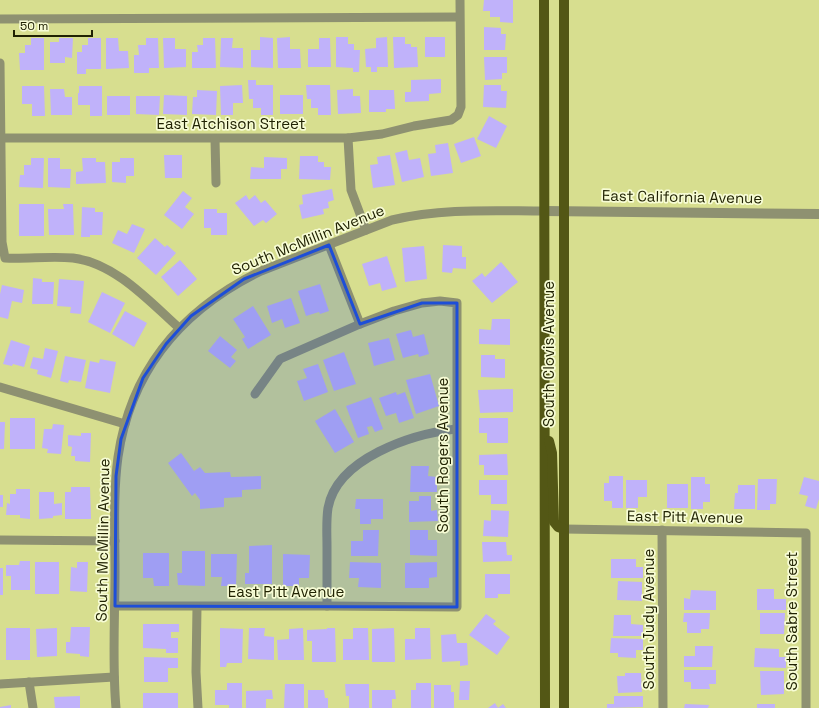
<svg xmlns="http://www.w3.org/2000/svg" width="819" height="708" font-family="'Space Grotesk',sans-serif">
<rect width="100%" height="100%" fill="#d7de8f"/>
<g fill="#c0b2fa">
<path d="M484 0H513V23L500 22V17H490V11H483Z"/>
<path d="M484 27 501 28V34H506L505 50H484Z"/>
<path d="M260 37 273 38V68L251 67V50H260Z"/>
<path d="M290 37V49H300L301 68H278L277 38Z"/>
<path d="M336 37H348V44H354V50H360L359 72H353V68L336 67Z"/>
<path d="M387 37 388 67H377V72H371V67H366L365 49 376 48V38Z"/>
<path d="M393 37H405V44H411V47H417L418 67 394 68Z"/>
<rect x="425" y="37" width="20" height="20"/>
<path d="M31 38H44V70H20L19 53H25V45H31Z"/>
<path d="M59 38H73L72 58 65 57V63H50V42H59Z"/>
<path d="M88 38H101V69H86V74H77V52H82V45H88Z"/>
<path d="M106 38H118L119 51H128L129 68 106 69Z"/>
<path d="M146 38H158L159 68H149V73H134V55H139L138 45H146Z"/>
<path d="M163 38H175V49H186V67L164 68Z"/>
<path d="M203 38H215L216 68H192V52H198L197 45H203Z"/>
<path d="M221 38H233L232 48H243V68L220 67Z"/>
<path d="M319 38H330L331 67H308V49H319Z"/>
<path d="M484 57H507V73H502V79L485 80Z"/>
<path d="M441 79V93L429 94V101L405 102V92H411V80Z"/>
<path d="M248 80H256V85H273V115H261V108H253V99H249Z"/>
<path d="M242 85 243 103H233V115H221L220 86Z"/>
<path d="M306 85H330L331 115H318V108H311V99H307Z"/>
<path d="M484 85H501V91H507L506 108 483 107Z"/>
<path d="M22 86H44L45 116H32V104H22Z"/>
<path d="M79 86H102V116H90V105H78V93H79Z"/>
<path d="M50 89H64L65 97H72V115H51Z"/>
<path d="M353 89V96H360L361 113 338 114 337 90Z"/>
<path d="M197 90 217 91 216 115 192 114 193 97H197Z"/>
<path d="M369 90H394L395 109H386V112H369Z"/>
<path d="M164 95 187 96V115L163 114Z"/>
<rect x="280" y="95" width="23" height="19"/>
<rect x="107" y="96" width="23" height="19"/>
<path d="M136 96H160L159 115 136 114Z"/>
<path d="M489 116 507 126 496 148 477 139Z"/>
<path d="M474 137 481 156 461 163 454 144Z"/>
<path d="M448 143 453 173 431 176 428 154 436 153 435 145Z"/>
<path d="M407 150 409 160 420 158 424 177 402 182 395 153Z"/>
<path d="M164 155H182V178H165Z"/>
<path d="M390 155 395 185 373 188 370 165 378 164 377 157Z"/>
<path d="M300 156H318V162H324V167H331L330 180 299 179Z"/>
<path d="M264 157 287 158V169H281V179H250L251 167 264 168Z"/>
<path d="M31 158H44L43 188 19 187 20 175H24V165H31Z"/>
<path d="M48 158H60V169H71L70 188 48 187Z"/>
<path d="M82 158H96V162H105L106 183 76 184V172L83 171Z"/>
<path d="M120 158H134V176H126V183L112 182V162H120Z"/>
<path d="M332 189 334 200 328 202 329 208 323 209 324 214 302 219 299 205 303 204 302 195Z"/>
<path d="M183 191 192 198 185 207 194 214 182 229 164 215Z"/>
<path d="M246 195 249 200 255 195 261 203 265 200 277 214 266 223 263 220 254 226 235 203Z"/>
<rect x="19" y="204" width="25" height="32"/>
<path d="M63 204H73L74 235H49L48 209H64Z"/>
<path d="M82 207 95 208V212H103L102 235H90V237H81Z"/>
<path d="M204 209H217V213H227V235H211V228H204Z"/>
<path d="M132 224 145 229 134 253 112 243 118 230 127 234Z"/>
<path d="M155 238 165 247 167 245 176 253 156 275 137 258Z"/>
<path d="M443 245 462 246V257H466V269L453 268 452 273 442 272Z"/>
<path d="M424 246 427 279 405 282 402 248Z"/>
<path d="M387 256 397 287 382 291 380 283 369 286 362 264Z"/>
<path d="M180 260 197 279 178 296 161 277Z"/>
<path d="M501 262 518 282 492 303 472 281 482 273 485 277Z"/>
<path d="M33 278 42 279V282H54L53 304H32Z"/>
<path d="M59 279 84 281 81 314 70 313 71 307 57 306Z"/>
<path d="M320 284 329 311 320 314 319 312 306 316 298 291Z"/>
<path d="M2 285 24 290 22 303 12 301 8 319 0 317V294Z"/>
<path d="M102 292 125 303 110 333 88 322Z"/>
<path d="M291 298 300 323 285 328 282 319 272 323 267 306Z"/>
<path d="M253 306 271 335 248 349 242 339 245 337 233 319Z"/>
<path d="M125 311 147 323 134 347 112 334Z"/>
<path d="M492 319H510V345L479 344V329L491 330Z"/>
<path d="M411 330 413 337 424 334 429 354 419 357 418 354 403 358 396 334Z"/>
<path d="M220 336 237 350 231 357 236 361 230 368 208 351Z"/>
<path d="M389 338 395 360 374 366 368 343Z"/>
<path d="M11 340 30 346 24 367 13 364 12 366 3 364Z"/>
<path d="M45 348 58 351 51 378 37 374 38 370 30 368 33 357 43 359Z"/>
<path d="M344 352 356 384 334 391 323 360Z"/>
<path d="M481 355H495V359H505V378L481 377Z"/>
<path d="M65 356 86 360 81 382 69 380 68 383 60 381Z"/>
<path d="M100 359 116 362 110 393 85 388 90 361 99 363Z"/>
<path d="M318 364 328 392 304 401 297 381 307 378 303 369Z"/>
<path d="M430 374 439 406 416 414 406 380Z"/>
<path d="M513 389V412L480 413 478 390Z"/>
<path d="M396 392 397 395 405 392 414 418 399 423 396 413 386 416 379 398Z"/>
<path d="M371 397 383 429 375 432 372 426 367 427 369 434 358 438 346 406Z"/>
<path d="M335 409 354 442 335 453 315 421Z"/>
<rect x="10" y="418" width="25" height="31"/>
<path d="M479 418H508V443H487V433H479Z"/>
<path d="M0 422H5L4 449H0Z"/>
<path d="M53 424 64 425 61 454 47 453 48 449 42 448 44 429H52Z"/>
<path d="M81 433H91L90 462 75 461V456H71L72 447 68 446V435L81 436Z"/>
<path d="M181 453 194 471 200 467 205 473 230 472 231 477 261 476V489L242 490V497L224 498V507L200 509V500L195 493 192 496 168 463Z"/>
<path d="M507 454 508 475H484V465H479V455Z"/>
<path d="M411 466H429L428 476 437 477V492H410Z"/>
<path d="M609 476H623V508H612V501H604V483H609Z"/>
<path d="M691 477H705V484H710V502H703V509H691Z"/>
<path d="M804 477 819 481V499L816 509 805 506 808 496 799 494Z"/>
<path d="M758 479H777L776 504H770V510H757Z"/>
<path d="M479 480H507V504H491V495H479Z"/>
<path d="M626 480H647V497H638V508H626Z"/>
<rect x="667" y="484" width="21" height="24"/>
<path d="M738 485H755V509H734L735 493H738Z"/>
<path d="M71 487H90L91 519H65V492H71Z"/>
<path d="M16 489H30V519L20 518V515H6L7 503 10 504V494H16Z"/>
<path d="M39 492H54V504L62 503V515L53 516V518L39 519Z"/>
<rect x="0" y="495" width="3" height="12"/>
<path d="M419 496H431V511L437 510 438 521 409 522V501H419Z"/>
<path d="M356 499H383V519H371V524H360V509H355Z"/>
<path d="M491 510 509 511 508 537 483 536 484 520 491 521Z"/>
<path d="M363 530H379L378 556H351V541H363Z"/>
<path d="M410 530H428V540H437V556L410 555Z"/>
<path d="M482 542H506L507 555H512V561L483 562Z"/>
<path d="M272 545V584H245V573H249V546Z"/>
<path d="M182 551H205V586L178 585 177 573H182Z"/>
<path d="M143 553H169V586H154L153 578H143Z"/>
<path d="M211 554H237L236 586H221L222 577H211Z"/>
<path d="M283 554 310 555 309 578H299V586H283Z"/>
<path d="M611 559H636V567H643V578H611Z"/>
<path d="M20 561H30V590H11V576H6V565H19Z"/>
<rect x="35" y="562" width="24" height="32"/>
<path d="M77 562H88L87 592 70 591 71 567 77 568Z"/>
<path d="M350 562 381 563V588L358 587 359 578H349Z"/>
<path d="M437 562V577L429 578V588H405V563Z"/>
<rect x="0" y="568" width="3" height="27"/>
<path d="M485 574H510V594H498V598H485Z"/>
<path d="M618 581 642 582V601L617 600Z"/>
<path d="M757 589H774V599H786V610H757Z"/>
<path d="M691 590 716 591V610H684V598L690 599Z"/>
<path d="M684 613H710L709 629H701V633H687V622H683Z"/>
<path d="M760 613H785L784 634H760Z"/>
<path d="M486 614 496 621 493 624 510 637 497 655 469 635Z"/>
<path d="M614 615H631V624L643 625V636H613Z"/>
<path d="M143 624H179V632H171V638H178V653H166V649L143 648Z"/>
<path d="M71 627H90L89 657 80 656V654L66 653V642H70Z"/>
<rect x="6" y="628" width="24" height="32"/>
<path d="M57 628V656L37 657 36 629Z"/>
<path d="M220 628 243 629 242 663H227L226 667H220Z"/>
<path d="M249 628H265L264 636 274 637V660L248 659Z"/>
<path d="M303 628 304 660H278L277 640 289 639V629Z"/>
<path d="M327 628H335L336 662H312V641H307V630L327 629Z"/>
<path d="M353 628H368L369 660H343V639H353Z"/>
<path d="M394 628 395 662H372V629Z"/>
<path d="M415 628H430L431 659 405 660V639H415Z"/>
<path d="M456 634 457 643H467L468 665 460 666V661L442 662 441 635Z"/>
<path d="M611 638 643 639V650H636V658L618 657V653H610Z"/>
<path d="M695 646H713L712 667H684V656H695Z"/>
<path d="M755 648 779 649V657H786V668L754 667Z"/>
<path d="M144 657 178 658V668H168V682H144Z"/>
<path d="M684 670H716V684H709L710 689H691V682H684Z"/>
<path d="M760 671H784V694L761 695Z"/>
<path d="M625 673H641L642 692 618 693 617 676H625Z"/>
<path d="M460 681H470L469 700H459Z"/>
<path d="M227 683H242V708H229V705H215V690H227Z"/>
<path d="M416 683H431V708H411V690H416Z"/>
<path d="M285 684H304V708H284Z"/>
<path d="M345 684H369V708H349V696H346Z"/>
<path d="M434 685H451V692H454V708H434Z"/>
<path d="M272 690 273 699H266V708H246V691Z"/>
<path d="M308 690H324L325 698H328V708H308Z"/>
<path d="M372 690H395L396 699H392V708H372Z"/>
<rect x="143" y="693" width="35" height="15"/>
<path d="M80 696V708H55L54 697Z"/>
<path d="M614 696H643V707L607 708V704H614Z"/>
<path d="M495 703 498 708 503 704 506 708H488Z"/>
<path d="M685 704 709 705 708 708H684Z"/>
<rect x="757" y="704" width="18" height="4"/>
<path d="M11 705V708H0V707Z"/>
</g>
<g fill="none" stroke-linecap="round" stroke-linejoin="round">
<g stroke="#8e9171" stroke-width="9">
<path d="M0 19 459 17"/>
<path d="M0 63 2 242 5 258C28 259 50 256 73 258 115 263 149 301 179 328"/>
<path d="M1 138H348L382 134 414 126 451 120 458 115 461 107 460 0"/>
<path d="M348 138 351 190 366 230"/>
<path d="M215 139 216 183"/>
<path d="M329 245 360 324"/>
<path d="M0 387 125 424"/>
<path d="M564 529 806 533V708"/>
<path d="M662 530 663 708"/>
<path d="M0 540 115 541"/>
<path d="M115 606H327L457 607V303L440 301 422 303 394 311 360 324 280 359 255 394"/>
<path d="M327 606C327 586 327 567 327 547 327 534 326 521 328 508 337 458 412 434 456 429"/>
<path d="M197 607 196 672 198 708"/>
<path d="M29 682 33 708"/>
<path d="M0 684 114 677"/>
<path d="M116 708C112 663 115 617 115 572 115 534 113 494 118 457 131 368 183 309 261 271L392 220C443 208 492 211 545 211"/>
</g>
<path stroke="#8e9171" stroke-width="10" d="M545 211 819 214"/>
<g stroke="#535715" stroke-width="10">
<path d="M544 0 545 708"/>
<path d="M564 0V708"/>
<path d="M549 441 552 453 554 522 558 527 564 529"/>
</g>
</g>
<path fill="#1d4ed8" fill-opacity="0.2" stroke="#1d4ed8" stroke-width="3" stroke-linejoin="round" d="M329 245 360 324 422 303H457V607L115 606 116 476 121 439 143 378 166 344 191 316 244 279Z"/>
<g text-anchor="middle" stroke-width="3.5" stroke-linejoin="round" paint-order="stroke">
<g font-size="15" fill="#202202" stroke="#f7fcd5">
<text x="231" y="129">East Atchison Street</text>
<text transform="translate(682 197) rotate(1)" y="5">East California Avenue</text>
<text transform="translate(308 240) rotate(-22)" y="5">South McMillin Avenue</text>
<text transform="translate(549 354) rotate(-90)" y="5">South Clovis Avenue</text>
<text transform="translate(443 455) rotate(-90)" y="5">South Rogers Avenue</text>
<text transform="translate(685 517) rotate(1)" y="5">East Pitt Avenue</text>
<text transform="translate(103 540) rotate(-89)" y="5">South McMillin Avenue</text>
<text x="286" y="597">East Pitt Avenue</text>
<text transform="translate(649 619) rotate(-90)" y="5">South Judy Avenue</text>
<text transform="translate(792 621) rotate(-90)" y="5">South Sabre Street</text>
</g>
</g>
<path d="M14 30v6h78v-6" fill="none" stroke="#202202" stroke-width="2"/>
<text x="20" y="30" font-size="12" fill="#202202" stroke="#f7fcd5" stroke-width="3" paint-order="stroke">50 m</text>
</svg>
